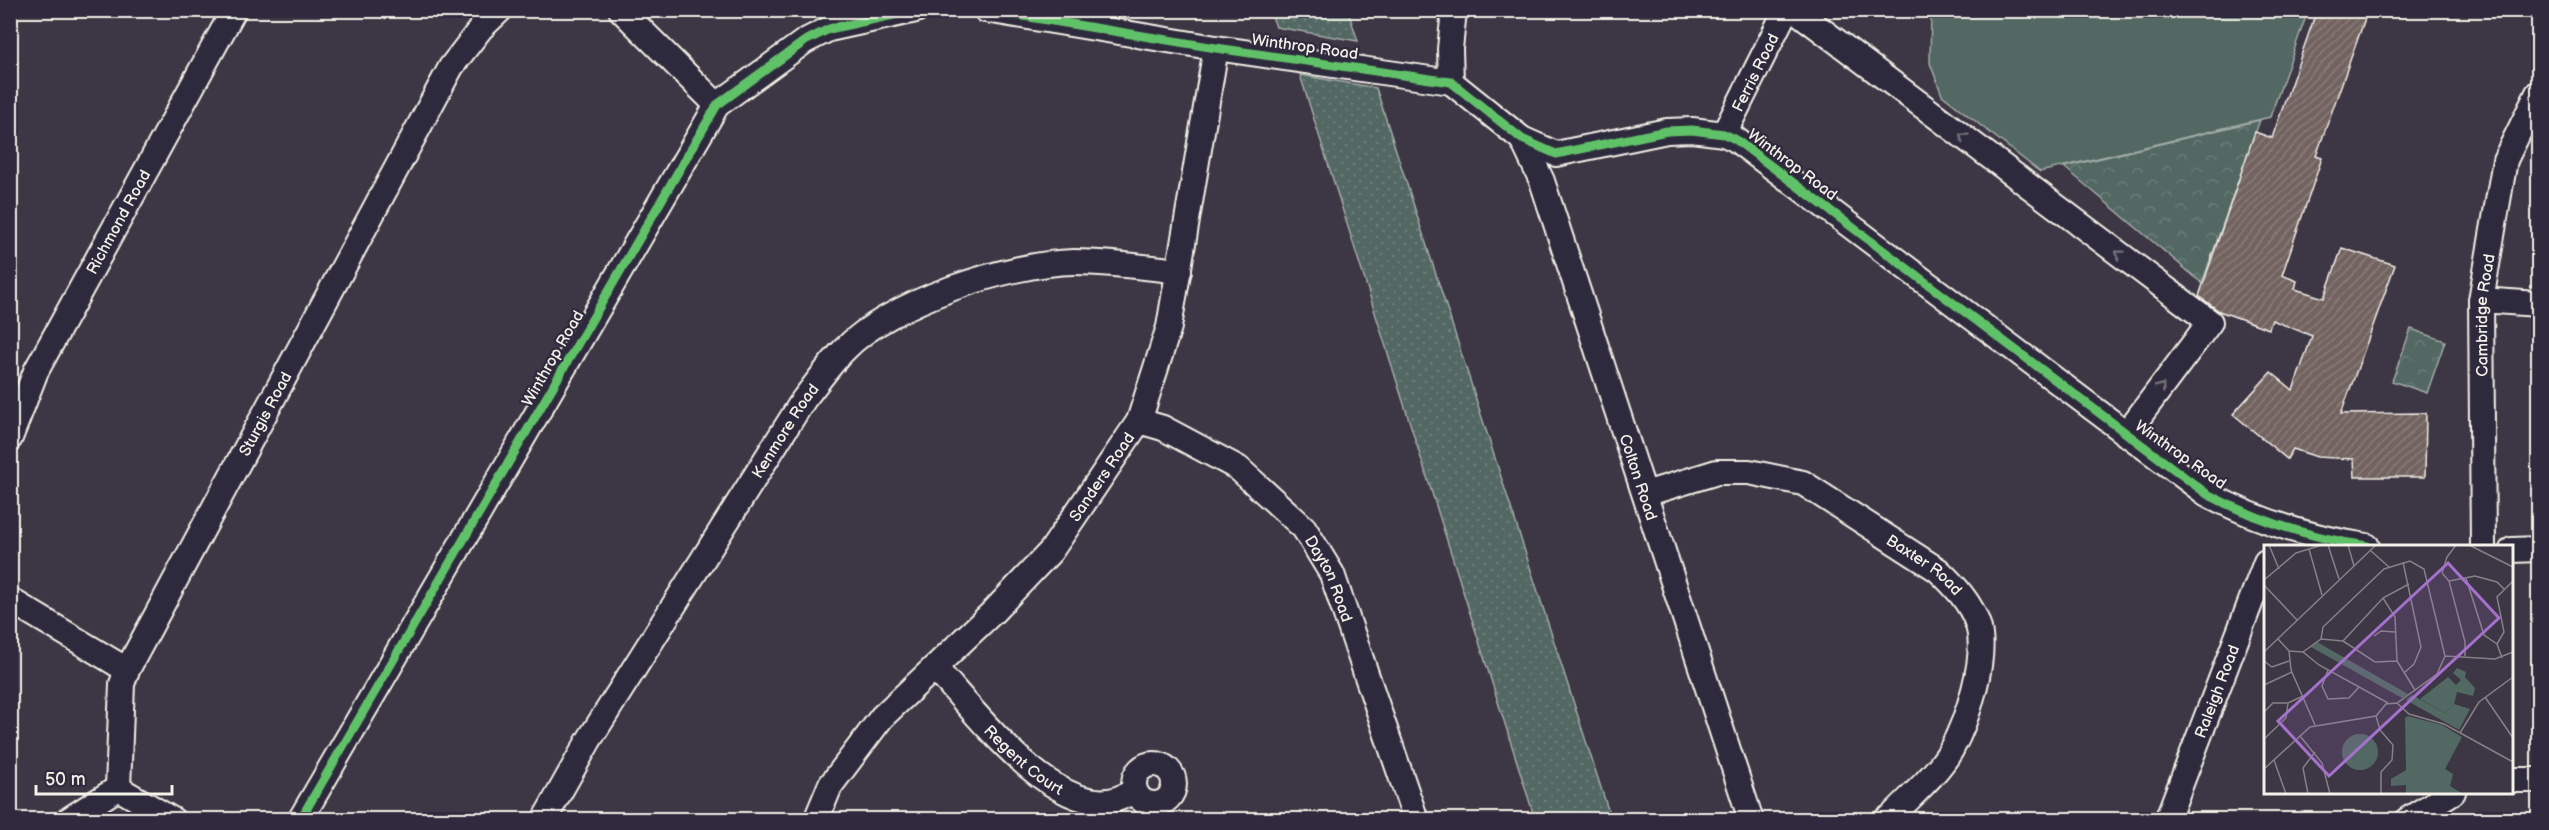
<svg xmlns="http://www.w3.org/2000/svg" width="2549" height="830" font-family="'Balsamiq Sans',sans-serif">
<defs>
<pattern id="grass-dots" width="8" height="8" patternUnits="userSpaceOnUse" patternTransform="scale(1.5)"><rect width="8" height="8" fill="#526863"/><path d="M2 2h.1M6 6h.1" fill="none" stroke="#6c7e79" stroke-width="1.8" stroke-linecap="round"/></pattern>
<pattern id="park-crowns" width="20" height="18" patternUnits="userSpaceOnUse" patternTransform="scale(1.5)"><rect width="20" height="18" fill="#526863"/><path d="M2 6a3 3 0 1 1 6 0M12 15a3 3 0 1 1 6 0" fill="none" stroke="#6c7e79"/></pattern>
<pattern id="building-hatch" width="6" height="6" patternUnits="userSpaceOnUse" patternTransform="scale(1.5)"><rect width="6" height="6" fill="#736461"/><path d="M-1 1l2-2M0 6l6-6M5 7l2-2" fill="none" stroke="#887b78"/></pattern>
</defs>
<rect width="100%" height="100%" fill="#3d3644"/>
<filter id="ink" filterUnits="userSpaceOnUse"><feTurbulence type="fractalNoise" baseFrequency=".0167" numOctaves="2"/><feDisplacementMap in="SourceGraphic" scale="12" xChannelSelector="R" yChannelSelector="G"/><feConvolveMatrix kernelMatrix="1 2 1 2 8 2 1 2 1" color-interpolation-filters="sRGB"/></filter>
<g filter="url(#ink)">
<g fill="url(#grass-dots)" stroke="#a3aca6" stroke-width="1.5">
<path d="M1270 11H1348L1358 41 1276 27Z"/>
<path d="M1300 75 1376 88 1611 819H1535Z"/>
</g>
<g fill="url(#park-crowns)" stroke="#a3aca6" stroke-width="1.5">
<path d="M2260 120 2202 283 2064 167Z"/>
<path d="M2411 329 2445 341 2427 393 2392 381Z"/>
</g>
<path fill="#526863" stroke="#a3aca6" stroke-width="1.5" d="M1931 11V10L2308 11 2270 117 2040 172 1942 95 1930 63Z"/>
<path fill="url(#building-hatch)" stroke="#f4f1e8" stroke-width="1.5" d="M2317 10H2368L2316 156 2322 158 2282 275 2297 281 2295 289 2324 298 2342 248 2395 265 2341 414 2426 413 2425 477H2355L2354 459 2317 457 2293 449 2287 459 2233 414 2271 372 2293 390 2312 336 2272 320 2269 329 2219 311 2199 296 2255 132 2272 138Z"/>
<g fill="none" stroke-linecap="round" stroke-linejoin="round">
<g stroke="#f4f1e8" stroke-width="28">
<g id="minor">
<path d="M621 10 717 105"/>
<path d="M986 10 1216 48 1451 82 1522 139 1556 154 1667 131 1692 130 1724 134 1735 139 2207 494C2256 520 2311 538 2367 546"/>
<path d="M1795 10 2210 322 2126 434"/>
<path d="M1451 82 1450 49 1454 10"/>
<path id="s1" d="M1724 134 1786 10"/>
<path id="s2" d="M1522 139 1542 181 1751 820"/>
<path d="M2481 300 2538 304"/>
<path id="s3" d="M1139 421 1163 428 1238 468 1304 528 1332 574 1416 820"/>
<path id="s4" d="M10 438 36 371 234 10"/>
<path id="s5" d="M1645 494 1717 472H1749L1803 483 1938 570C1955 586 1971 603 1978 625 1988 658 1967 721 1951 750 1937 774 1911 796 1892 816L1886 820"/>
<path id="s6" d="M2483 546 2481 300 2505 160 2538 93"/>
<path d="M2512 550 2538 549"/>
<path d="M10 600 127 670"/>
<path id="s7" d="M935 668C974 710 1047 809 1109 801 1118 800 1128 794 1135 791"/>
<circle cx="1154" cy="784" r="20"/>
<path d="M2512 780H2538"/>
<path id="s8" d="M118 788 122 684 127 670 451 67 481 28 500 10"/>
<path d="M118 788 173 820"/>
<path d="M68 820 118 788"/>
<path d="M300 820 717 105 805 41 829 29 916 10"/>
<path id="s9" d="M544 820 589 740 804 399C817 383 829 365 844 350 890 302 1009 263 1074 262 1109 262 1144 267 1179 271"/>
<path id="s10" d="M816 820 830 786 882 717 994 611 1051 551 1139 421 1169 327 1216 48"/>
<path id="s11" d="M2167 820 2266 562"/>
<path d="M2407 820 2453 792"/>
</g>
</g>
<use href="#minor" stroke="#2f2a3d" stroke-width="24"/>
<g stroke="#2f2a3d" stroke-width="13">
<g id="cycleway">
<path d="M986 10 1216 48 1451 82 1522 139 1556 154 1667 131 1692 130 1724 134 1735 139 2207 494C2256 520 2311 538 2367 546"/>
<path d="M300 820 717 105 805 41 829 29 916 10"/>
</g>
</g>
<use href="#cycleway" stroke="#61c268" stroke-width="9"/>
</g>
<defs><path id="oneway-chevron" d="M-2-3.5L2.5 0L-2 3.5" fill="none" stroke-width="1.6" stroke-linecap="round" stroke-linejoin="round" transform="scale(1.5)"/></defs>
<g stroke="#747079">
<use href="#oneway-chevron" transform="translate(1963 137) rotate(-143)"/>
<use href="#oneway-chevron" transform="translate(2119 254) rotate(-143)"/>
<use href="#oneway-chevron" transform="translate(2161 387) rotate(-53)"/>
</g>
</g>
<g text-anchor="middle" stroke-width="4.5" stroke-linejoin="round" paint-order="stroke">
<g font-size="16" fill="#f4f1e8" stroke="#2f2a3d">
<text transform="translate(1305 46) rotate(8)" y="6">Winthrop Road</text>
<text dy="6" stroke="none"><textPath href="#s1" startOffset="69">Ferris Road</textPath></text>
<text transform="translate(1793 164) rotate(37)" y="6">Winthrop Road</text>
<text dy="6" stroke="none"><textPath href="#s4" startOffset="242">Richmond Road</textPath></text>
<text dy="6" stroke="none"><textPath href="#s6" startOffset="231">Cambridge Road</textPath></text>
<text transform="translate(552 358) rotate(-60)" y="6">Winthrop Road</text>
<text dy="6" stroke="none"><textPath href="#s8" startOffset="410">Sturgis Road</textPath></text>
<text dy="6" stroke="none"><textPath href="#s9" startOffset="458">Kenmore Road</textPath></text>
<text transform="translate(2181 454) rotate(35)" y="6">Winthrop Road</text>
<text dy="6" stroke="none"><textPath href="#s10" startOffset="450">Sanders Road</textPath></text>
<text dy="6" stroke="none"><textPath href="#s2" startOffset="358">Colton Road</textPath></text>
<text dy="6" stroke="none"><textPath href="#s5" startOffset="309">Baxter Road</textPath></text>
<text dy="6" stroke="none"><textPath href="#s3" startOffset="256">Dayton Road</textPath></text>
<text dy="6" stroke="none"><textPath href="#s11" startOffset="138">Raleigh Road</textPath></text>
<text dy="6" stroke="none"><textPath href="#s7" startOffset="128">Regent Court</textPath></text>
</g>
</g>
<g transform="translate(2264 545)">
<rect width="249" height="249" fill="#3d3644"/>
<path d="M53 97 144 149 138 153 47 102ZM148 150 181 168 190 159 206 164 195 185 142 155Z" fill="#526863"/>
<path d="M193 123 202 127 201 132 211 143 209 151 193 147 190 159 181 168 156 154 184 132 192 140 197 135 189 128Z" fill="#526863"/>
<path d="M144 171 178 180 198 192 181 224 189 229 186 241 199 249H142V240L127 241V234L142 225 141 173Z" fill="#526863"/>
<path d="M152 174 179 180 173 202 147 199ZM78 207a18 18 0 1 1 36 0a18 18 0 1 1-36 0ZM182 191 194 198 182 220 170 213ZM158 204 164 211 165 238 156 247 146 243 145 206ZM153 205 162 212 163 238 155 245 147 238V212ZM161 211V238L149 239V212ZM166 240a9 9 0 1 1 18 0a9 9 0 1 1-18 0Z" fill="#526863" fill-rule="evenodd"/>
<path fill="none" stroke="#868186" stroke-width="1.5" d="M5 0 15 24M64 0 75 34M84 0 90 21M205 0 249 22M45 4 58 50M107 6 125 22M139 17 157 102 150 119 140 128M178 28 185 36 201 97V111M178 28 183 12 192 0M202 33 220 90 233 99M0 35 32 8 58 0M185 36 211 31 233 37 240 44M0 40 33 75M119 53 131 72 133 116 151 145M110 91 117 86 131 87M14 94 25 106 39 107 55 120 124 158M79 96 119 53 145 39M79 96 111 117 133 116M25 106 27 125 51 180M0 107 112 0M39 107 57 94 79 96M181 111 231 114 249 107M238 113 233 99 240 87 233 52 249 36M0 116 8 122 25 116M64 125 58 141 64 154 85 153 95 142M0 140 28 127M221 152 249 193M133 158 145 169 180 179 249 217M0 167 9 158H24L39 151M112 171 116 185 129 200 128 215 117 227V249M196 188 215 157 249 132M36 191 58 218 66 249M0 194 22 173 24 158M10 215 22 249M0 224 46 182 112 171 122 159 133 158 173 129 181 111 160 24 146 16 120 24 59 82 57 94M44 249 39 223 51 207"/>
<path fill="#a571cd" fill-opacity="0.15" stroke="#a571cd" stroke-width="3" d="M184 18 235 73 65 231 14 176Z"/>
<rect width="249" height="249" fill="none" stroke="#f4f1e8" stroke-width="3"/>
</g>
<rect width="2549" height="830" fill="none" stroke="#2f2a3d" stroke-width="36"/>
<rect x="18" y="18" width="2513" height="794" fill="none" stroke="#f4f1e8" stroke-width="2" filter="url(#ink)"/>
<path d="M36 785v9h136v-9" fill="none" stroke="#f4f1e8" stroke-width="3"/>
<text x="45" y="785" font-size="18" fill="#f4f1e8" stroke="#2f2a3d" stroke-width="4.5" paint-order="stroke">50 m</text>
</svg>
